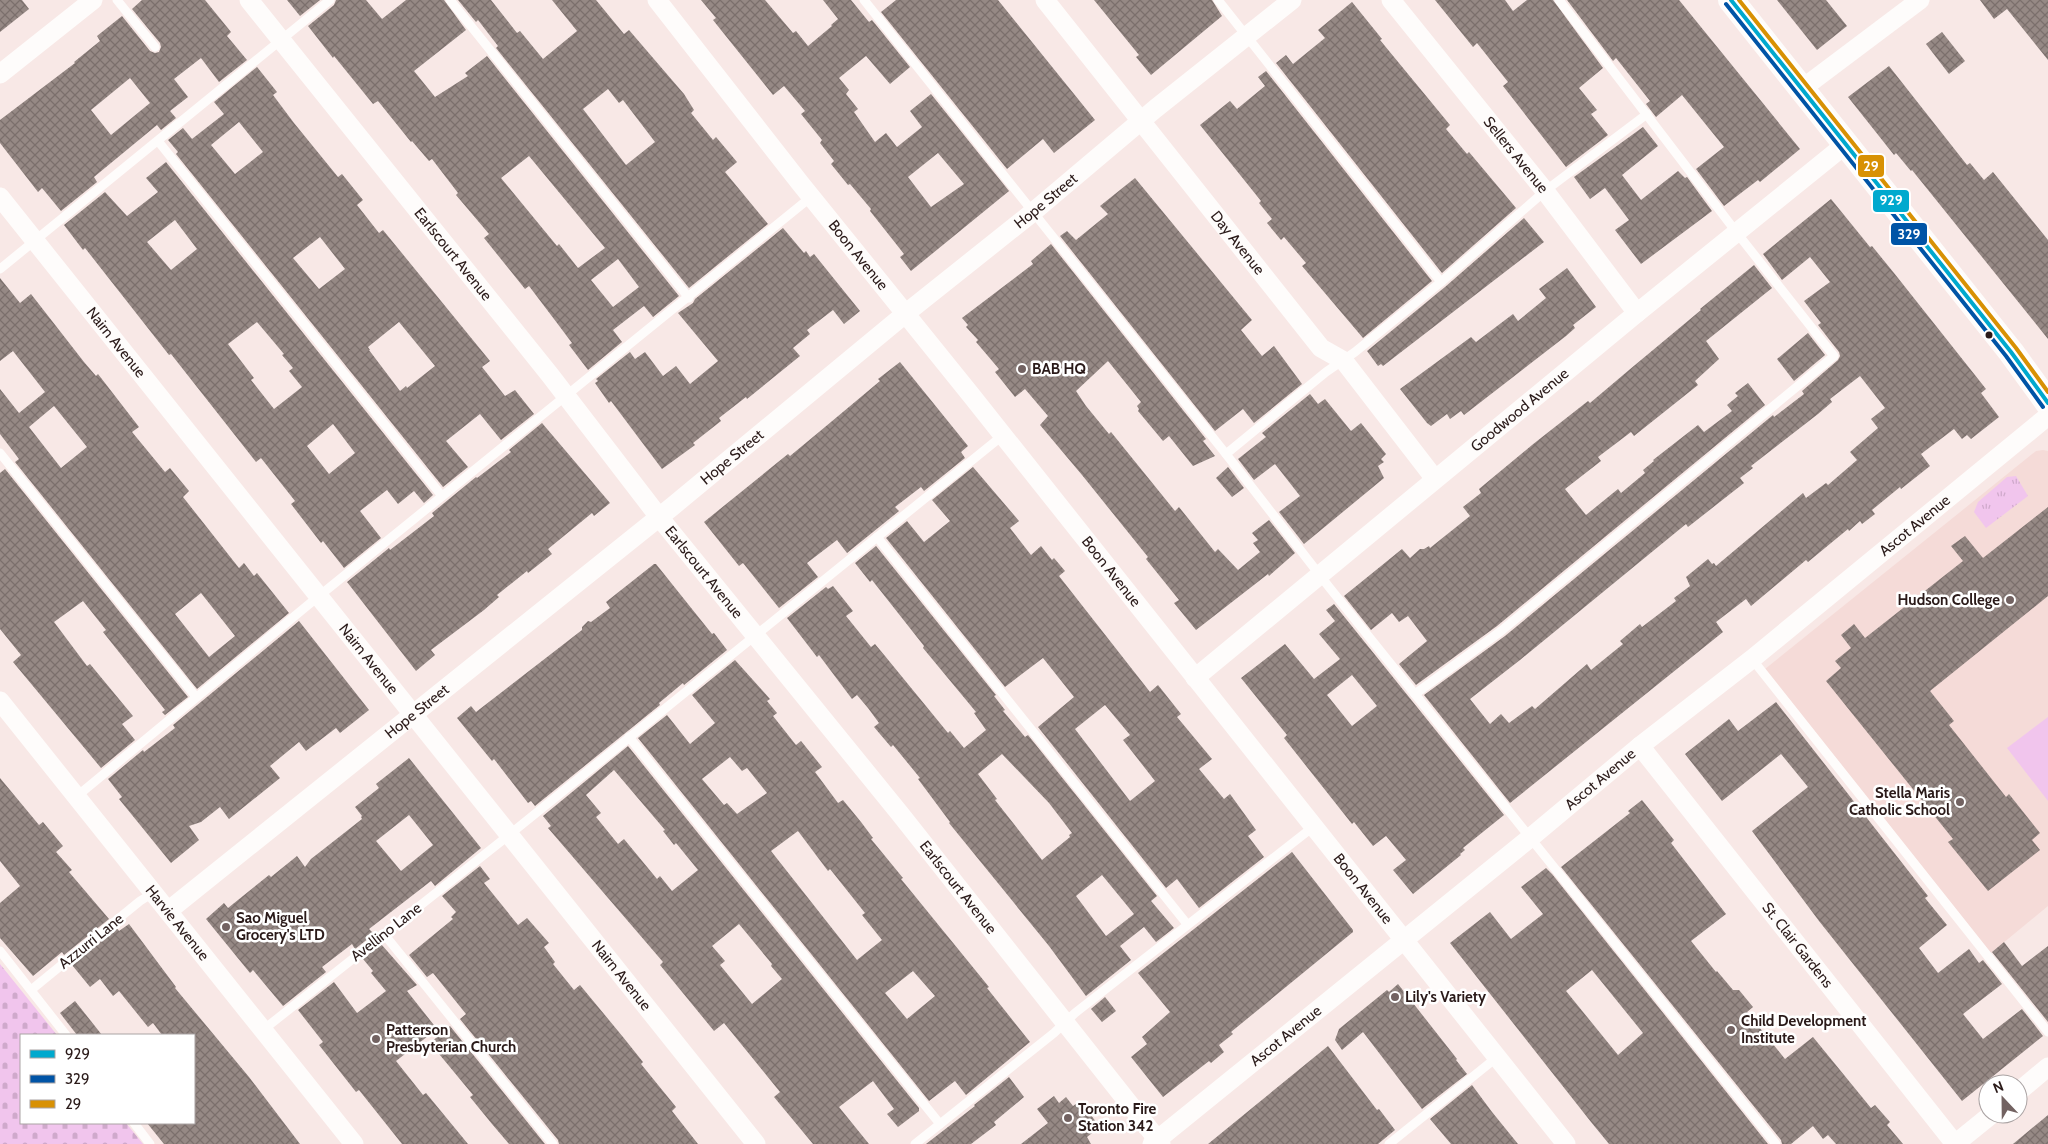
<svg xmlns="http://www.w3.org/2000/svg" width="2048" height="1144" font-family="Cabin,sans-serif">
<defs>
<pattern id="cemetery-stones" width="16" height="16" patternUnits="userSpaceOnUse" patternTransform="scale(1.25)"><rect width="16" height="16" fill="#f1c5ed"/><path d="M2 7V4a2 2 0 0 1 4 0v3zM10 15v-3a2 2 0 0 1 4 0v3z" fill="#cfa9cb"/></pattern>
<pattern id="park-tufts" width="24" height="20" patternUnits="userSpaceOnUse" patternTransform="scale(1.25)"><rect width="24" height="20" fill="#f1c5ed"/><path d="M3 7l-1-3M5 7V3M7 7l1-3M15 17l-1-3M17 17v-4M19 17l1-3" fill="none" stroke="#cfa9cb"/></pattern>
<pattern id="building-cross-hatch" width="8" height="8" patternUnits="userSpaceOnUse" patternTransform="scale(1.25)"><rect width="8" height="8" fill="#968985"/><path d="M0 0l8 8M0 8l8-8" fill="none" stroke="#7b6f6c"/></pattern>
</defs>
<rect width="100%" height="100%" fill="#f8e8e6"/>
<path fill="#f5dbd8" d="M2043 450 2048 451V906L1991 953 1765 669 2036 451Z"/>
<path fill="#f1c5ed" d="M2048 717V801L2007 748Z"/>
<path fill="url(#cemetery-stones)" d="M0 964 57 1035H21V1123H126L143 1144H0Z"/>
<path fill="url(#park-tufts)" d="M2016 476 2028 496 1986 528 1974 512 1978 502 2007 477Z"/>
<g fill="url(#building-cross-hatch)" fill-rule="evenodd">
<path d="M0 0H22L29 9 0 32Z"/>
<path d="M142 0H205L231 32 227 36 247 60 219 82 201 58 174 79 188 97 170 111 176 118 161 130 157 125 94 177 97 182 61 211 42 188 38 192 0 143V120L75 63 74 62 100 41 97 36 122 16 150 51 155 53 159 52 161 47 160 43 132 9ZM130 78 150 103 111 135 91 110Z"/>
<path d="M287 0H320L300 16Z"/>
<path d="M336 0H366L382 19 406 0H444L466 30 414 71 435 97 468 76 465 73 487 56 679 296 653 317 644 306 613 330 622 342 588 370 569 345 572 343 557 323 529 286 525 289 484 238 489 234 456 195 458 193 432 159 429 161 412 141 411 142 378 101 373 104 334 56 333 58 308 26 334 5ZM529 156 605 248 578 268 559 244 557 246 501 178ZM618 259 639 287 613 307 591 280Z"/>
<path d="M458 0H491L517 33 520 31 543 59 577 31 552 0H596L624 34 629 30 684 94 694 110 691 113 713 140 716 137 737 162 725 172 768 224 689 288 496 48 498 46 478 20 476 22ZM608 89 619 103 623 100 655 142 626 165 583 109Z"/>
<path d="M701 0H765L793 33 796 31 808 46 832 26 831 25 838 19 823 0H851L869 22 872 20 910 67 890 84 866 56 839 78 849 90 846 94 858 109 854 112 875 142 886 133 897 147 922 127 910 111 931 94 1009 191 911 271 900 257 904 254 870 211 871 209 850 184 848 185 831 164 834 161 820 143 822 140 801 114 805 111 784 86 773 95 713 20 716 18ZM938 153 964 184 931 207 908 177Z"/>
<path d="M896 0H998L1095 120 1054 153 1043 139 1007 169 881 12Z"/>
<path d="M1094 0H1212L1222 16 1151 75 1136 57 1139 55Z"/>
<path d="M1435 0H1505L1513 11 1527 0H1553L1603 68 1579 88 1597 110 1591 114 1608 135 1566 167 1503 86 1508 82 1477 43 1473 47Z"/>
<path d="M1567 0H1679L1800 149 1760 182 1758 180 1724 206 1696 169 1724 147 1682 95 1656 117 1646 104 1650 101 1616 58 1613 61Z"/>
<path d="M1777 0H1826L1847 26 1817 50Z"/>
<path d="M1980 0H2048V60L2007 9 1994 19Z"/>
<path d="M1352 2 1382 39 1380 40 1450 125 1446 129 1467 154 1469 152 1516 208 1442 273 1276 63 1286 55 1293 64 1325 38 1318 30Z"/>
<path d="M1942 32 1965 61 1949 74 1926 44Z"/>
<path d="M1889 66 1967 165 1970 163 1984 180 1993 172 2048 240V339L1912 170 1911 171 1896 153 1894 155 1848 97Z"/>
<path d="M257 67 277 92 273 95 294 123 338 177 342 174 363 200 357 205 379 233 383 230 490 361 482 367 505 396 515 390 534 414 501 440 480 414 446 441 468 467 443 487 176 154 178 152 168 140 183 128 192 139 224 114 214 102ZM239 122 263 152 235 174 211 145ZM320 237 345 269 319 289 293 258ZM399 322 435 366 407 388 406 386 400 391 369 350H370L368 347Z"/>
<path d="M1266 71 1432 281 1363 338 1302 266 1306 263 1284 237 1281 240 1267 223 1272 219 1259 203 1261 201 1200 125 1230 101 1237 109 1265 86 1258 77Z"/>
<path d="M1643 127 1658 146 1622 175 1641 200 1678 171 1685 178 1687 177 1712 211 1641 264 1615 230 1629 220 1605 188 1590 199 1574 177Z"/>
<path d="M166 162 433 495 424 503 414 491 398 504 387 490 360 511 381 538 344 568 323 541 321 543 291 504 295 501 261 458 256 462 171 354 169 355 85 248 83 250 64 225 105 192 127 216 158 192 146 178ZM175 220 197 249 171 270 147 242ZM257 322 284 354 282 355 293 368 289 371 302 387 274 409 251 380 254 378 228 344ZM333 424 355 453 329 474 307 446Z"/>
<path d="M1135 178 1252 320 1241 330 1262 356 1274 346 1302 384 1254 423 1243 409 1215 431 1060 236 1067 231 1076 240 1108 214 1100 206Z"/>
<path d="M1831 199 1870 247 1872 246 1894 273 1986 389 1981 393 1999 417 1971 439 1967 435 1962 439 1954 429 1921 454 1930 466 1901 489 1900 487 1872 510 1875 514 1862 524 1860 521 1849 531 1848 529 1808 562 1806 560 1751 606 1746 599 1716 622 1723 632 1510 803 1424 695 1505 636 1773 415 1774 417 1804 394 1802 391 1838 360 1840 356 1839 352 1818 325 1821 323 1804 301 1830 282 1810 257 1782 280 1763 254ZM1860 376 1885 408 1871 419 1878 428 1850 452 1857 460 1828 485 1826 483 1806 498 1803 493 1716 566 1714 563 1712 564 1708 559 1686 577 1690 586 1674 598 1676 601 1642 627 1640 624 1620 641 1623 644 1591 670 1587 664 1535 709 1532 706 1509 723 1501 714 1490 724 1470 699 1520 660 1686 524 1688 527 1744 483 1740 478 1753 468 1751 466 1818 414 1832 402 1830 399Z"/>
<path d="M1524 218 1544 242 1383 366 1381 364 1378 366 1367 351 1445 287Z"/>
<path d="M783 228 804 253 806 251 810 257 814 254 860 311 844 324 833 310 807 330 810 334 793 348 800 356 747 399 746 397 719 418 721 421 693 443 695 445 662 469 611 401 609 403 595 383 598 381 596 379 630 352 635 359 645 352 663 376 676 366 690 384 718 361 678 313 693 303 695 299Z"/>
<path d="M1051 244 1206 439 1203 441 1215 456 1193 466 1169 436 1163 441 1138 411 1139 409 1137 406 1141 402 1108 361 1076 391 1086 406 1109 434 1111 432 1175 511 1179 507 1215 552 1218 549 1238 570 1260 552 1253 543 1258 540 1252 533 1269 520 1295 553 1269 576 1268 574 1196 630 1174 603 1179 600 1146 559 1148 557 1082 475 1040 425 1048 416 1025 389 1015 397 995 372 999 369 976 342 978 340 966 327 968 325 962 318 1033 264 1031 261Z"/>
<path d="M1754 265 1772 288 1706 341 1719 359 1695 381 1698 385 1634 436 1631 432 1598 457 1601 461 1565 489 1586 515 1618 489 1621 493 1645 473 1643 470 1654 461 1653 460 1698 425 1704 432 1732 411 1727 405 1738 396 1735 393 1748 383 1765 405 1497 626 1416 685 1399 664 1427 641 1408 616 1399 622 1392 613 1371 630 1344 596 1402 549 1410 558 1420 549H1424L1429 546 1430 548 1470 516 1463 507 1481 493 1479 489 1532 445 1588 401 1590 403 1629 370 1701 310 1700 309Z"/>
<path d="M1567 268 1596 307 1573 325 1575 328 1566 336 1464 415 1461 411 1450 419 1447 414 1431 426 1427 423 1400 389 1471 337 1476 342 1513 314 1518 321 1546 298 1539 289Z"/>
<path d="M0 278 20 303 31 294 84 362 96 376 98 374 139 427 132 432 165 472 170 468 189 491 183 497 239 568 244 563 254 576 257 573 289 613 197 689 15 462 19 459 0 434V389L19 413 45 392 13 351 0 361ZM54 406 87 447 61 468 29 427ZM201 593 235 636 209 657 175 614Z"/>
<path d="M1808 333 1825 355 1794 381 1777 359Z"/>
<path d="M900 362 968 446 961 452 965 458 924 491 921 487 895 507 899 511 847 553 837 540 807 563 818 577 779 608 743 563 739 566 704 522 788 454 790 456 819 432 880 381 878 379Z"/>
<path d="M1310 394 1318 404 1325 399 1351 431 1361 423 1386 454 1381 459 1384 462 1378 466 1384 478 1304 544 1279 512 1300 496 1275 464 1254 480 1238 459 1266 437 1262 433Z"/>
<path d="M542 423 610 503 594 516 592 513 548 549 552 554 528 573 527 571 497 595 499 597 484 610 431 650 435 655 416 671 347 582 389 548 390 550 434 516 432 513 476 477 477 478 511 452 509 450Z"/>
<path d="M973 467 1019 521 1010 528 1031 555 1041 546 1052 560 1054 558 1065 571 1059 576 1150 692 1158 685 1181 714 1177 717 1212 759 1199 769 1224 799 1230 794 1256 830 1248 836 1264 857 1199 908 1177 879 1166 888 1038 727 1074 697 1043 658 1005 687 886 538 907 521 924 542 950 521 932 500ZM1105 705 1130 735 1123 740 1155 781 1130 801 1075 729Z"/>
<path d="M1228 467 1244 488 1232 497 1216 478Z"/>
<path d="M5 469 188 697 165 715 162 712 165 710 103 632 106 630 83 601 54 622 87 666 90 664 133 716 122 724 135 740 101 768 13 662 21 655 0 629V473Z"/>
<path d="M2048 507V596L1930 691 1954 721 1949 725 2006 797 2009 794 2040 833 2032 840 2040 850 1988 891 1948 842 1953 839 1826 681 1841 668 1835 661 1851 648 1841 635 1854 624 1865 638 1963 561 1951 546 1965 536 1983 558Z"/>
<path d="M876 546 996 695 994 696 1005 710 1003 711 1025 737 1028 735 1157 896 1151 901 1174 928 1156 942 1144 927 1120 946 1131 960 1086 996 1049 946 949 823 950 822 918 779 920 778 893 745 891 747 874 727 879 723 868 708 857 695 852 699 819 655 817 657 787 618 826 587 828 589 833 586 853 611 846 616 871 647 875 644 885 656 948 733 950 731 964 748 986 730 974 713 976 712 923 648 924 646 872 580 870 582 855 563ZM1002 754 1049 803 1072 833 1069 835 1070 837 1042 860 995 800 997 799 978 774ZM1102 875 1134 914 1106 936 1076 896Z"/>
<path d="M654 564H656L712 634 714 633 727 650 684 685 683 683 659 703 660 705 535 806 531 801 528 803 494 759 492 761 457 718 471 706 476 712 582 630V627L588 621 591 622 610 608 606 602Z"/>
<path d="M1334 604 1504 815 1463 848 1465 850 1460 854 1461 855 1413 894 1393 870 1406 860 1386 836 1373 846 1354 822 1352 824 1284 738 1287 735 1241 678 1285 644 1314 679 1340 659 1319 634 1335 621 1326 610ZM1352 675 1377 706 1352 726 1327 695Z"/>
<path d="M299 621 369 710 340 733 336 728 306 751 299 742 270 766 280 778 229 819 220 807 201 822 189 826 199 840 171 863 119 799 122 797 108 779 143 750 144 752 175 728 173 725Z"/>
<path d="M735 660 770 699 767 701 777 713 773 716 796 745 801 741 822 767 815 772 838 803 843 800 861 822 873 838 871 839 903 878 901 879 989 987 987 988 1030 1042 966 1095 955 1081 929 1101 638 738 667 715 690 744 715 723 692 695ZM730 757 742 771 747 768 767 793 737 814 727 803 724 805 702 779ZM798 831 828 871 830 869 865 913 862 915 882 940 857 960 771 851ZM913 971 935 996 907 1019 885 993Z"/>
<path d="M1776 702 1928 896 1925 898 1947 925 1919 948 1938 973 1969 949 1979 963 1983 960 2002 984 1963 1014 1983 1039 2022 1009 2043 1036 1962 1101 1819 921 1752 831 1808 787 1781 754 1722 801 1685 754 1729 719 1738 731Z"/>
<path d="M628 746 919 1108V1111L898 1127 887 1114 894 1109 873 1081 839 1107 869 1144H813L774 1097 780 1092 724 1023 714 1031 660 965 663 962 548 828 551 826 543 816ZM614 770 665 830 663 831 674 845 676 843 698 870 672 891 660 876 657 879 624 839 618 844 596 817 601 813 586 795ZM739 924 772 964 771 966 782 979 752 1004 720 965 725 961 712 946Z"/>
<path d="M409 758 481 848 435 886 431 881 369 929 374 934 355 949 352 944 322 967 326 972 283 1006 253 970 250 973 206 919 224 903 228 908 269 875 271 877 297 856 305 867 311 859 362 819 361 817 362 816 355 807 379 788 376 784ZM409 815 433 845 401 871 376 841Z"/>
<path d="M0 778 39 825 43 822 63 846 56 852 72 870 69 872 109 919 64 955 62 952 33 976 0 938V903L20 886 0 861Z"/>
<path d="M1642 800 1674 840 1671 843 1726 914 1691 941 1716 972 1717 971 1733 990H1739L1753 1007 1747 1012 1785 1059 1813 1037 1871 1108 1875 1105 1890 1122 1887 1125 1903 1144H1836L1828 1135 1823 1139 1813 1126 1791 1144H1782L1781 1140 1561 867 1630 813 1628 811Z"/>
<path d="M1292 852 1353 930V932L1231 1032 1233 1034 1219 1045 1224 1052 1211 1063 1209 1061 1163 1097 1131 1057 1147 1044 1142 1037 1170 1012 1138 973Z"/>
<path d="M480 866 490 879 484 883 518 925 527 918 549 943 544 947 555 962 553 964 574 990 580 985 623 1037 643 1062 641 1064 676 1107 672 1111 698 1144H559L558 1140 460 1019 466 1014 433 973 427 977 409 955 453 919 451 917 456 912 442 896Z"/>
<path d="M1546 868 1552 874 1768 1144H1609L1591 1122 1450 943 1490 912 1511 939 1543 914 1521 887ZM1592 970 1643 1033 1618 1055 1566 991Z"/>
<path d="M129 924 176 987 175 988 249 1077 300 1144H164L147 1123H194V1035H162L153 1023 148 1027 119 991 113 996 100 979 90 987 72 965 117 928 119 931Z"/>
<path d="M2004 942 2022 966 2048 946V1022L1992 952Z"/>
<path d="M381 944 417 985 407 991 437 1029 396 1061 423 1095 426 1093 468 1144H402L359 1090 356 1092 319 1045 323 1042 298 1010 334 982 357 1013 386 991 371 973 373 971 363 959Z"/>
<path d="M1398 984 1457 1059 1456 1060 1467 1074 1422 1109 1363 1032 1342 1050 1335 1040 1339 1029 1387 990 1389 992Z"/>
<path d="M1105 997 1116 1011 1102 1022 1091 1009Z"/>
<path d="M75 1001 102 1035H77L60 1013Z"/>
<path d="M450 1026 545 1144H509L492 1124 470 1097 473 1095 430 1043Z"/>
<path d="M1328 1046 1377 1110 1379 1109 1395 1130 1378 1144H1208Z"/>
<path d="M1009 1077 1024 1097 994 1122 996 1125 971 1144H926L975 1106 974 1105Z"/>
<path d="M1472 1085 1492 1112 1518 1144H1451L1430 1119Z"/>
<path d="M1054 1096 1059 1103 1066 1097 1073 1106 1080 1101 1100 1127 1087 1137 1091 1144H1021L1048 1123 1037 1109Z"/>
<path d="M2048 1115V1144H2013Z"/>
</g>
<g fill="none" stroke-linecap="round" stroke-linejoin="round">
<g stroke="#fefcfb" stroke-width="9">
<path d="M117 0 155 47"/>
<path d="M450 0 689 298"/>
<path d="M864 0 1226 454 1329 587 1776 1144"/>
<path d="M1218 0 1441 282"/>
<path d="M158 141 442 496"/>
<path d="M0 269 330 0"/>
<path d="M0 453 196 697"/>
<path d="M1226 454 1326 372 1355 352 1441 282 1545 191 1647 114"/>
<path d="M877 537 1187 924"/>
<path d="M1752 659 2048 1032"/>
<path d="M1415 694 1501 631 1834 356 1737 233 1559 0"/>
<path d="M629 737 940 1124"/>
<path d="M76 797 308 605 811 197"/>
<path d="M384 934 553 1144"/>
<path d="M0 951 66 1035"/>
<path d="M31 990 140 901 153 893"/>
<path d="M263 1030 499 843 1002 436"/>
<path d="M134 1123 150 1144"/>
<path d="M915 1144 1054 1033 1075 1013 1313 827"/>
<path d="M1389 1144 1496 1058"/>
</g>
<g stroke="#fefcfb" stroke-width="19">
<path id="s1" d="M249 0 550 375 659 517 901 815 1161 1144"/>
<path id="s2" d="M657 0 800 183 971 395 1566 1144"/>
<path id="s3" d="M1045 0 1321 348 1344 361 1435 479"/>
<path id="s4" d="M1391 0 1545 191 1637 313"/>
<path d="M0 74 93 0"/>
<path d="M1803 88 1920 0"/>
<path id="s5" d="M0 197 756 1144"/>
<path id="s6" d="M1195 678 1637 313 1846 144"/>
<path id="s7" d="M0 701 354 1144"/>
<path id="s8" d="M1640 746 1955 1144"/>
<path id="s9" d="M168 911 673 506 905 314 1033 212 1155 109 1292 0"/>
<path d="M2018 1092 2048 1067"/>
<path id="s10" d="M1152 1144 1530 838 1640 746 1752 659 2048 416"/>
<path d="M1955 1144 1992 1114"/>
</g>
<path stroke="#fefcfb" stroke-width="26" d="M1731 0 2011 352 2048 403"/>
<g stroke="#fff" stroke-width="8">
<path id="bus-1" d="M1731 0 2011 352 2048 403"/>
</g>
<g stroke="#fff" stroke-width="8">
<path id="bus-2" d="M1726 4 2006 356 2043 407"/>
</g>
<g stroke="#fff" stroke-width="8">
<path id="bus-3" d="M1739 0 2016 348 2048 392"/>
</g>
<use href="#bus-1" stroke="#00a9ce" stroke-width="4"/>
<use href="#bus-2" stroke="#0054a6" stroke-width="4"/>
<use href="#bus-3" stroke="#d89104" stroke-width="4"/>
</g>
<circle fill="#2a1a19" stroke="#fff" stroke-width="2" cx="1989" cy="335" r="4.5"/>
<g fill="#726261" stroke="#fff" stroke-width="2">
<circle cx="1022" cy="369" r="5"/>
<circle cx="2010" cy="600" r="5"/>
<circle cx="1960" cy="802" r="5"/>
<circle cx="226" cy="927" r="5"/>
<circle cx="1395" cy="997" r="5"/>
<circle cx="1731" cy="1030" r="5"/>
<circle cx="376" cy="1039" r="5"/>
<circle cx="1068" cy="1118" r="5"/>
</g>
<g text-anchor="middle" stroke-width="5" stroke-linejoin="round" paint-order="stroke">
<g font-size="15" fill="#2a1a19" stroke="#fff">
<text dy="5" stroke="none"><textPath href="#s4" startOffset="199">Sellers Avenue</textPath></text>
<text dy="5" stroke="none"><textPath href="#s9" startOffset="1129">Hope Street</textPath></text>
<text dy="5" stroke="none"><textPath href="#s3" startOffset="310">Day Avenue</textPath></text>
<text dy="5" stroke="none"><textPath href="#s1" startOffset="326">Earlscourt Avenue</textPath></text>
<text dy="5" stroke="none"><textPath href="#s2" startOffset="325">Boon Avenue</textPath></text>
<text dy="5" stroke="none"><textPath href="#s5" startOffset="186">Nairn Avenue</textPath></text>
<text dy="5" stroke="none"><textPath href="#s6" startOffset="421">Goodwood Avenue</textPath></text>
<text dy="5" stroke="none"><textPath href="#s9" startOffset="724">Hope Street</textPath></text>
<text dy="5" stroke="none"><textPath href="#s10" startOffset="982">Ascot Avenue</textPath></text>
<text dy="5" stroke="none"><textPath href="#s1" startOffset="731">Earlscourt Avenue</textPath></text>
<text dy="5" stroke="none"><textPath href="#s2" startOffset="730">Boon Avenue</textPath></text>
<text dy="5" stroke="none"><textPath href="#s5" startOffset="591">Nairn Avenue</textPath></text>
<text dy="5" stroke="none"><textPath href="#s9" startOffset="319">Hope Street</textPath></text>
<text dy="5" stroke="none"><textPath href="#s10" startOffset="578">Ascot Avenue</textPath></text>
<text dy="5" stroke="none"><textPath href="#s1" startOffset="1136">Earlscourt Avenue</textPath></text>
<text dy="5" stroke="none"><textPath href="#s2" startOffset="1135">Boon Avenue</textPath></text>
<text dy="5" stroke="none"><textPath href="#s7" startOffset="284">Harvie Avenue</textPath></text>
<text transform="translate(386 932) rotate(-38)" y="5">Avellino Lane</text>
<text transform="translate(91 941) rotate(-39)" y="5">Azzurri Lane</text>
<text dy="5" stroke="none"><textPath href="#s8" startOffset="254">St. Clair Gardens</textPath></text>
<text dy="5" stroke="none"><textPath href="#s5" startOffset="996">Nairn Avenue</textPath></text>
<text dy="5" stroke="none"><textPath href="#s10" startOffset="172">Ascot Avenue</textPath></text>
</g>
<g font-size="15" font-weight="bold" fill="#2a1a19" stroke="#fff" text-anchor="start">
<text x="1032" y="374">BAB HQ</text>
<text x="2000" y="605" text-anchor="end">Hudson College</text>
<text x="1950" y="798" text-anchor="end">Stella Maris<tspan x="1950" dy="17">Catholic School</tspan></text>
<text x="236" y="923">Sao Miguel<tspan x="236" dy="17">Grocery's LTD</tspan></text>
<text x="1405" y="1002">Lily's Variety</text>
<text x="1741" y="1026">Child Development<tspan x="1741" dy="17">Institute</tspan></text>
<text x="386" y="1035">Patterson<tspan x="386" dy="17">Presbyterian Church</tspan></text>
<text x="1078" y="1114">Toronto Fire<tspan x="1078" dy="17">Station 342</tspan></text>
</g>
</g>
<g stroke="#fff" stroke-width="2">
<rect x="1857" y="154" width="28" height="24" rx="5" fill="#d89104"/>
<rect x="1872" y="189" width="38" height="24" rx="5" fill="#00a9ce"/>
<rect x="1890" y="222" width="38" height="24" rx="5" fill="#0054a6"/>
</g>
<g font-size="14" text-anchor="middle" font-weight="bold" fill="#fff">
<text x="1871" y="171">29</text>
<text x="1891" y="205">929</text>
<text x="1909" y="239">329</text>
</g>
<rect x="20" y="1034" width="175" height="90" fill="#ffffff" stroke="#aaa3a3"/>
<rect x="30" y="1050" width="25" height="8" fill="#00a9ce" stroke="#aaa3a3"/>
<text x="65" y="1059" font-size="15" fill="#2a1a19">929</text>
<rect x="30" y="1075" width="25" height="8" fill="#0054a6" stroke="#aaa3a3"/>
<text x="65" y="1084" font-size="15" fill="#2a1a19">329</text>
<rect x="30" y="1100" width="25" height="8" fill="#d89104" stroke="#aaa3a3"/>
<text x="65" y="1109" font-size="15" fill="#2a1a19">29</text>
<g transform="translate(2003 1099) rotate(338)"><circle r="24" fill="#ffffff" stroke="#aaa3a3"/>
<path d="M0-4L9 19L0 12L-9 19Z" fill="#726261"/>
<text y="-8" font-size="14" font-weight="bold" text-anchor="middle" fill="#2a1a19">N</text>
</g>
</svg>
